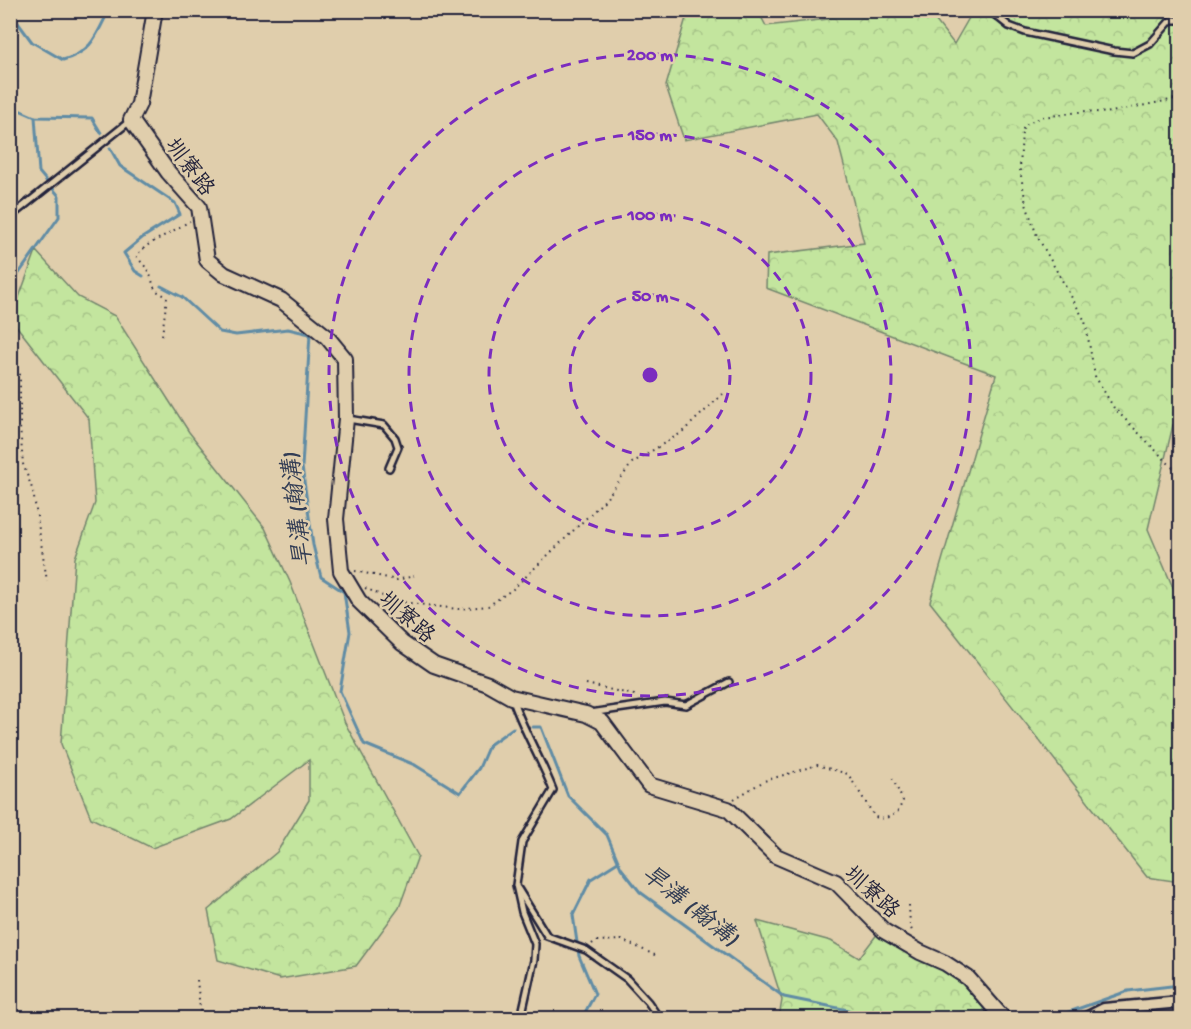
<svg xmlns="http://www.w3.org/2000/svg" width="1191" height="1029" font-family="'Gochi Hand','LXGW WenKai TC',sans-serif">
<defs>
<pattern id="forest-crowns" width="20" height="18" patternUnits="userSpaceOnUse" patternTransform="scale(1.5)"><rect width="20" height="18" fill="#c3e59e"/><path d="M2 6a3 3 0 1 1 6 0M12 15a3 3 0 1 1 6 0" fill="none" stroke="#a7c489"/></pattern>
</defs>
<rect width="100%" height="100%" fill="#e0ceac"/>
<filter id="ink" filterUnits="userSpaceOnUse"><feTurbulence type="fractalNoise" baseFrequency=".0167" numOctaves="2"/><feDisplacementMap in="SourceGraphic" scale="12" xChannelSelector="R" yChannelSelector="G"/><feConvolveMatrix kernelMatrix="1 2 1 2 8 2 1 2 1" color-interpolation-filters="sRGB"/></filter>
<g filter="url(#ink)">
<g fill="url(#forest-crowns)" stroke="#72846c" stroke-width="1.5">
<path d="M688 11H758L766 26 828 19 829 11H928L954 44 973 11H1180V430L1173 425 1148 529 1180 604V882L1147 877 930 602 996 375 766 288 767 255 864 243 838 142 817 114 684 140 666 86Z"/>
<path d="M36 251 78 297 115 316 189 432 265 528 290 582 345 723 418 856 399 908 356 966 280 979 218 960 208 910 277 852 309 800V760L231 819 152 848 91 818 61 744 75 558 95 503 89 419 11 319Z"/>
<path d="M757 921 831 941 859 958 878 933 965 982 996 1018H779L782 1000Z"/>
</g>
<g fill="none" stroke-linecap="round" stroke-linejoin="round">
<g stroke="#608ca5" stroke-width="3">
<path d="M10 12 32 42 63 60C92 52 96 36 109 10"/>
<path d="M10 106 35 117 92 118 101 133"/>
<path d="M110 148 120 166 175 203 180 214 142 238 124 253 135 271 143 276"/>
<path d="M10 286 59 217V196L39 172 35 117"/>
<path d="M161 286 182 297 220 332 236 335 288 329 310 334 302 467 313 545 321 577 344 592 350 632 340 691 364 744 415 765 460 793 479 768 489 745 513 728"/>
<path d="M533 727H541L568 796 607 835 621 868 640 892 784 997 848 1010 866 1018"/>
<path d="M582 1018 595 994 579 956 573 915 591 879 618 862"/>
<path d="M1052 1018 1128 991 1180 985"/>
</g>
<g stroke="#22223b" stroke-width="10">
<g id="service">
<path d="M989 10 1009 26 1025 32 1114 51 1133 53 1150 44 1171 20H1180"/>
<path d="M10 217 130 121"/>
<path d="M348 419 384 425 395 438 398 447 389 468"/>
<path d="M512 698C523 730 541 759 553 790L522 842 516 885 522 912 535 944 534 960 521 1018"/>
<path d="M590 713 665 702 686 705 729 682"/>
<path d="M518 889 547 936 586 950 627 979 648 1002 659 1018"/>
</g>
</g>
<g stroke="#22223b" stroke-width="15">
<path id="minor" d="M1086 1018 1104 1009 1180 1002"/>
</g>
<g stroke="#22223b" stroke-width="18">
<path id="tertiary" d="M155 10 139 104 131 120 168 172 199 207 207 260 224 274 281 300 327 337 345 359 346 419 336 519 341 571 359 601 402 643 434 665 488 684 511 697 586 714 602 722 649 785 728 809 776 856 836 882 884 931 920 952 945 963 968 978 1003 1018"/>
</g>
<g stroke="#22223b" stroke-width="2" stroke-dasharray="1.5 4.5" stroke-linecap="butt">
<path d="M534 10 543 13 546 10"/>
<path d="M1180 98 1106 113 1086 111 1043 117 1028 123 1022 130 1020 170 1026 204 1037 236 1085 321 1095 376 1114 408 1180 475"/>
<path d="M162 335 167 297 155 290 149 271 136 256 146 246 190 221"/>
<path d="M10 368 20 373V427L23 464 33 491 47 581"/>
<path d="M355 571 397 580 414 576"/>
<path d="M365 588 394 601 458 609 488 606 513 589 606 499 632 463 681 433 723 394"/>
<path d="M586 684 634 695 635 699"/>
<path d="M734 799 764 781 817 765 848 774 875 817 884 819 897 813 903 801 891 775"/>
<path d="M909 905 910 926 913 933"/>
<path d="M592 944 595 941 622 940 659 957"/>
<path d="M197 980 201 1018"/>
</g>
<use href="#service" stroke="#e0ceac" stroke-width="5"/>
<use href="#minor" stroke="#e0ceac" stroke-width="10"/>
<use href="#tertiary" stroke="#e0ceac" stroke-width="14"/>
</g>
</g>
<g fill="none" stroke="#7b2cbf" stroke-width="3" stroke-dasharray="10 8">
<circle cx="650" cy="375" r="80"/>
<circle cx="650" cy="375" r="161"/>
<circle cx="650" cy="375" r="241"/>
<circle cx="650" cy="375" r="321"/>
</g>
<g text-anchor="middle" stroke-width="5" stroke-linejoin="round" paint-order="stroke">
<g font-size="22" fill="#22223b" stroke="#e0ceac">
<text transform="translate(191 166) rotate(53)" y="8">圳寮路</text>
<text transform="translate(408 616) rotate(41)" y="8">圳寮路</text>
<text transform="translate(873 891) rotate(42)" y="8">圳寮路</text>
</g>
<g font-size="24" font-style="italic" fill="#323d55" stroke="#e0ceac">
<text transform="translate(296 510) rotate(-97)" y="8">旱溝 (翰溝)</text>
<text transform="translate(691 905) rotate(38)" y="8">旱溝 (翰溝)</text>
</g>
</g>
<circle cx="650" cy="375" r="9" fill="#7b2cbf" stroke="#e0ceac" stroke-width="3"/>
<g font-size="18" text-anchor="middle" font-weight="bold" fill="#7b2cbf" stroke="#e0ceac" stroke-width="5" stroke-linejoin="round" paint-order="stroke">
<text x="650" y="60">200 m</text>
<text x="650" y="140">150 m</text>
<text x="650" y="220">100 m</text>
<text x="650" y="301">50 m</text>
</g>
<rect width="1191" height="1029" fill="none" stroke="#e0ceac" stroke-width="36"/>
<rect x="18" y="18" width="1155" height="993" fill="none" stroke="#22223b" stroke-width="2" filter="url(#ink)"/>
</svg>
